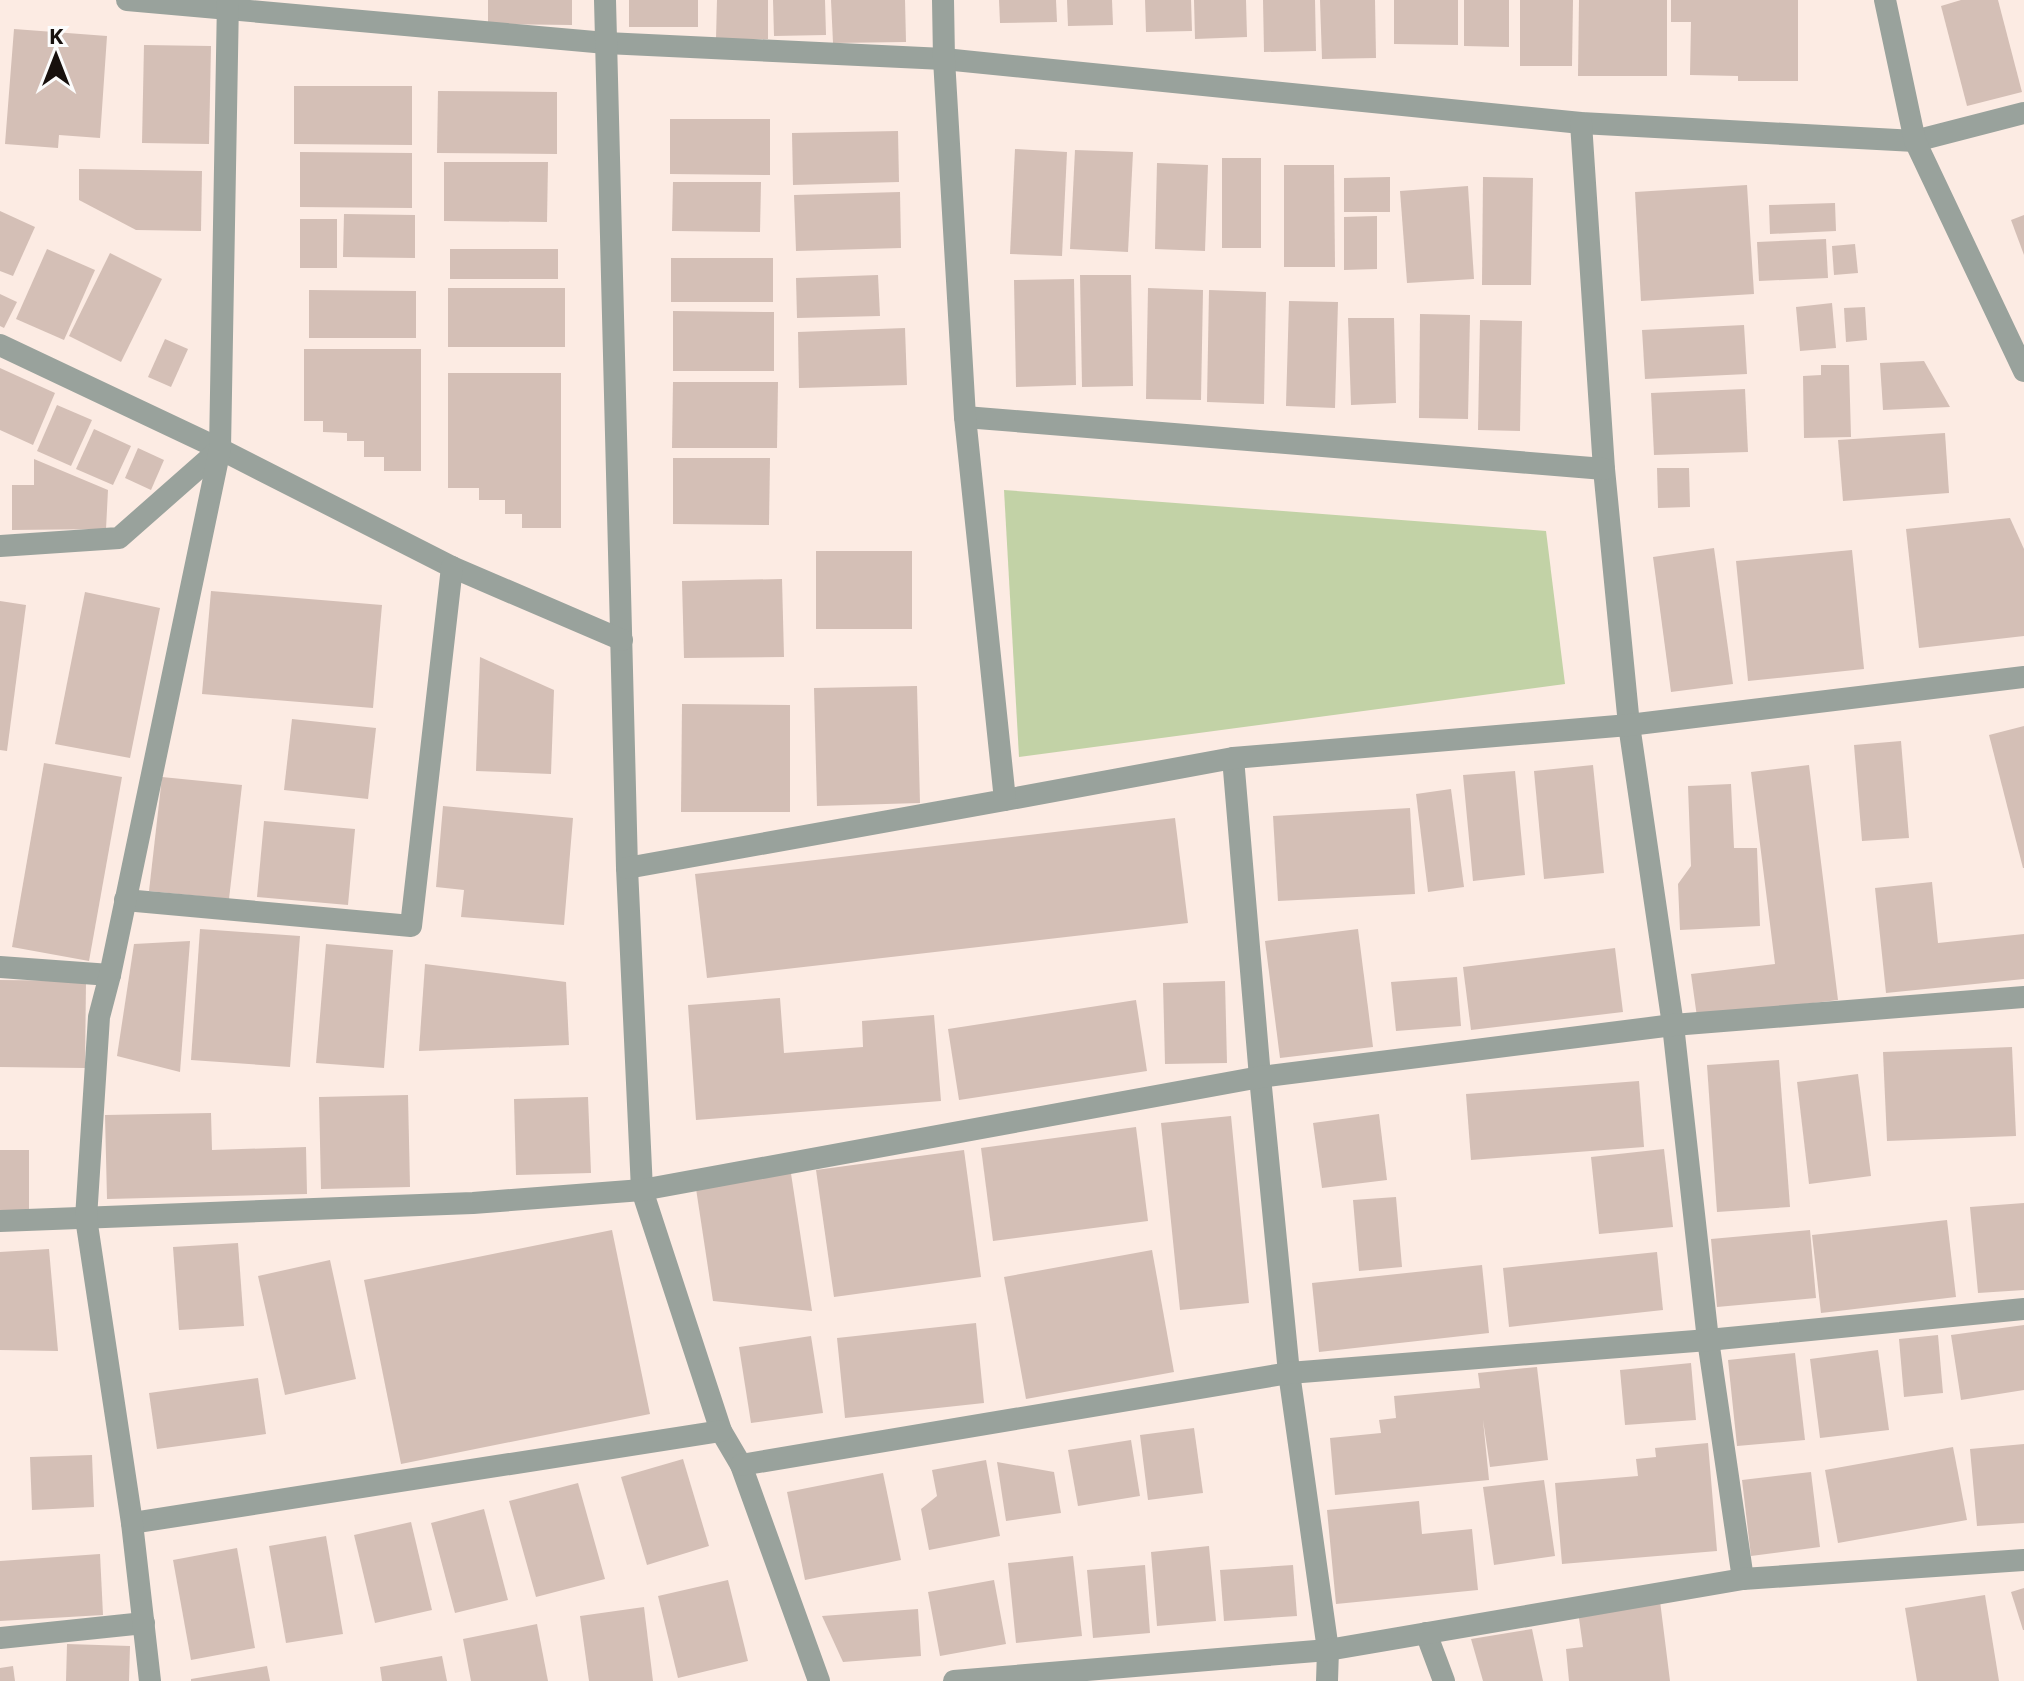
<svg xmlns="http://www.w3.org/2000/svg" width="2024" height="1681" font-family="'Open Sans',sans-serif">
<rect width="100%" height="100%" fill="#fcebe3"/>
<path fill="#c2d2a6" d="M1004 490 1546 531 1565 684 1019 757Z"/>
<g fill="#d4bfb6">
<path d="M488 0H572V25L488 24Z"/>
<rect x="629" y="0" width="69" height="27"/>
<path d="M717 0H768V39H716Z"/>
<path d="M773 0H825L826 35 774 36Z"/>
<path d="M831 0H905L906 42 833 43Z"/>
<path d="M999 0H1056L1057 22 1000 23Z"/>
<path d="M1067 0H1112L1113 25 1068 26Z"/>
<path d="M1145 0H1191L1192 31 1146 32Z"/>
<path d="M1194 0H1246L1247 37 1195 39Z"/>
<path d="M1263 0H1315L1316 51 1264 52Z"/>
<path d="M1320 0H1375L1376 58 1322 59Z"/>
<path d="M1394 0H1458V45L1394 44Z"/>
<path d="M1464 0H1509V47L1464 46Z"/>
<path d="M1520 0H1573L1572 66H1520Z"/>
<path d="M1579 0H1667V76H1578Z"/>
<path d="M1671 0H1798V81H1738V76L1690 75 1691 22H1671Z"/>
<path d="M1961 0H1998L2022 92 1967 106 1941 6Z"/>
<path d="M14 29 107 36 100 138 59 135 58 148 5 144Z"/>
<path d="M144 45 211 46 209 144 142 143Z"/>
<path d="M294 86H412V145L294 144Z"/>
<path d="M438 91 557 92V154L437 153Z"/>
<path d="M670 119H770V175L670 174Z"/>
<path d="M898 131 899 182 793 185 792 133Z"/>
<path d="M1015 149 1067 152 1062 256 1010 254Z"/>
<path d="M1075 150 1133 152 1128 252 1070 249Z"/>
<path d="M300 152 412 153V208L300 207Z"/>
<rect x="1222" y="158" width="39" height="90"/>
<path d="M444 162H548L547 222 444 221Z"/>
<path d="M1157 163 1208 165 1205 251 1155 249Z"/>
<path d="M1284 165H1334L1335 267H1284Z"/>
<path d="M79 169 202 171 201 231 136 230 79 200Z"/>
<path d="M1390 177V212H1344V178Z"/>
<path d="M1483 177 1533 178 1531 285H1482Z"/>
<path d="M673 182H761L760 232 672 231Z"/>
<path d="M1747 185 1754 294 1641 301 1635 192Z"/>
<path d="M1468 186 1474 279 1407 283 1400 191Z"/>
<path d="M900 192 901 248 796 251 794 195Z"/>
<path d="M1835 203 1836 231 1770 234 1769 205Z"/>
<path d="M0 211 35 227 13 276 0 271Z"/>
<path d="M344 214 415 215V258L343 257Z"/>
<path d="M2024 215V255L2011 220Z"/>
<path d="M1377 216V269L1344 270V217Z"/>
<rect x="300" y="219" width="37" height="49"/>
<path d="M1826 239 1828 278 1759 281 1757 242Z"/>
<path d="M1855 244 1858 273 1834 275 1832 246Z"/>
<path d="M47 249 95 270 64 340 16 319Z"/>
<rect x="450" y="249" width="108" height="30"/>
<path d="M110 253 162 279 121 362 69 336Z"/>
<rect x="671" y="258" width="102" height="44"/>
<path d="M878 275 880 316 797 318 796 278Z"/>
<path d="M1080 275H1131L1133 386 1082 387Z"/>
<path d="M1074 279 1076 385 1016 387 1014 280Z"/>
<rect x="448" y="288" width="117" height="59"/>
<path d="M1148 288 1203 290 1201 400 1146 399Z"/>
<path d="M309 290 416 291V338H309Z"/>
<path d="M1209 290 1266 292 1264 404 1207 402Z"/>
<path d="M0 294 17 302 4 328 0 326Z"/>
<path d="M1289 301 1338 302 1335 408 1286 406Z"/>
<path d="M1832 303 1836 348 1800 351 1796 307Z"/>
<path d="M1865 307 1867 340 1846 342 1844 308Z"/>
<path d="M673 311 774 312V371H673Z"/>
<path d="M1420 314 1470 315 1468 419 1419 418Z"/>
<path d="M1348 318H1394L1396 403 1351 405Z"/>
<path d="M1480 320 1522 321 1520 431 1478 430Z"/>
<path d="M1744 325 1747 374 1645 379 1642 330Z"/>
<path d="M905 328 907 385 799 388 798 332Z"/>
<path d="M165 339 188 349 171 387 148 377Z"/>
<path d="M304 349H421V471H384V457H364V441H347V433L323 432V421H304Z"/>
<path d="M1924 361 1950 407 1883 410 1880 363Z"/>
<path d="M1821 365H1849L1851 437 1804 438 1803 376 1821 375Z"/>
<path d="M0 368 55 393 33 445 0 430Z"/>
<path d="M448 373H561V528H522V514H505V500H479V488H448Z"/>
<path d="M673 382H778L777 448H672Z"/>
<path d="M1745 389 1748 452 1654 455 1651 393Z"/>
<path d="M57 405 92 420 71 466 37 451Z"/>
<path d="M94 429 131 446 113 485 76 469Z"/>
<path d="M1945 433 1949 493 1843 501 1838 440Z"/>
<path d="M138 448 164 460 151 490 125 478Z"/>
<path d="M673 458H770L769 525 673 524Z"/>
<path d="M34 459 108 490 106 529 12 530V485H34Z"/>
<path d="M1657 468H1689L1690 507 1658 508Z"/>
<path d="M2010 518 2024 549V636L1919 648 1906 529Z"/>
<path d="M1714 548 1733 684 1671 692 1653 557Z"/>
<path d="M1852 550 1864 669 1748 681 1736 561Z"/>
<rect x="816" y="551" width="96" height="78"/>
<path d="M782 579 784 657 684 658 682 581Z"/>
<path d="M211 591 382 605 373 708 202 694Z"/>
<path d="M85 592 160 608 130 758 55 744Z"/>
<path d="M0 601 26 605 7 751 0 750Z"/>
<path d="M480 657 554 690 551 774 476 771Z"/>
<path d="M917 686 920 803 817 806 814 688Z"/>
<path d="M682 704 790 705V812H681Z"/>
<path d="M292 719 376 728 368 799 284 790Z"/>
<path d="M2024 726V868H2023L1989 735Z"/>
<path d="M1901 741 1909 838 1862 841 1854 745Z"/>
<path d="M44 763 122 777 89 961 12 947Z"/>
<path d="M1593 765 1604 873 1544 879 1534 771Z"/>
<path d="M1809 765 1838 1000 1697 1017 1691 974 1775 964 1751 772Z"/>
<path d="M1515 771 1525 875 1473 881 1463 775Z"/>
<path d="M162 777 242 785 229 899 149 891Z"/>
<path d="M1731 784 1734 848H1757L1760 926 1680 930 1678 884 1691 866 1688 786Z"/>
<path d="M1451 789 1464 887 1428 892 1416 794Z"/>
<path d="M443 806 573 818 564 925 461 917 464 890 436 887Z"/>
<path d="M1410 808 1415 894 1278 901 1273 816Z"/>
<path d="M1175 818 1188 923 707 978 695 874Z"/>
<path d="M264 821 355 829 348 905 257 897Z"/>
<path d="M1932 882 1938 943 2024 934V979L1886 993 1875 888Z"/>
<path d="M200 929 300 936 290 1067 191 1060Z"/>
<path d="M1358 929 1373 1047 1280 1058 1265 941Z"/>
<path d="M190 941 180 1072 117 1056 134 944Z"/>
<path d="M326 944 393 950 384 1068 316 1063Z"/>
<path d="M1615 948 1623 1012 1471 1030 1463 967Z"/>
<path d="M425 964 566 982 569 1045 419 1051Z"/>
<path d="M1457 977 1461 1026 1396 1031 1391 982Z"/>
<path d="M0 980 86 981 85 1068 0 1067Z"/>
<path d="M1225 981 1227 1063 1165 1064 1163 983Z"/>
<path d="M780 998 784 1053 863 1047 862 1021 934 1015 941 1101 696 1120 688 1005Z"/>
<path d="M1136 1000 1147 1071 959 1100 948 1029Z"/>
<path d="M2012 1047 2016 1136 1887 1141 1883 1052Z"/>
<path d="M1779 1060 1790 1207 1717 1212 1707 1065Z"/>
<path d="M1858 1074 1871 1176 1809 1184 1797 1082Z"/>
<path d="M1639 1081 1644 1147 1471 1160 1466 1094Z"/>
<path d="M408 1095 410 1187 321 1189 319 1097Z"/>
<path d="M588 1097 591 1173 516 1175 514 1099Z"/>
<path d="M211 1113 212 1150 306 1147 307 1194 107 1199 105 1115Z"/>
<path d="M1379 1114 1387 1180 1322 1188 1313 1123Z"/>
<path d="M1231 1116 1249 1303 1180 1310 1161 1123Z"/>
<path d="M1136 1127 1148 1221 993 1241 981 1148Z"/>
<path d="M1664 1149 1673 1227 1599 1234 1591 1157Z"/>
<rect x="0" y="1150" width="29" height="60"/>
<path d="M964 1150 981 1277 834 1297 816 1170Z"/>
<path d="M790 1167 812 1311 713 1301 695 1182Z"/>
<path d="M1396 1197 1402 1267 1359 1271 1353 1200Z"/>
<path d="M2024 1203V1290L1978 1293 1970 1207Z"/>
<path d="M1947 1220 1956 1297 1821 1313 1812 1235Z"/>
<path d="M612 1230 650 1414 401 1464 364 1280Z"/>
<path d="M1810 1230 1816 1298 1717 1307 1711 1239Z"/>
<path d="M238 1243 244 1326 179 1330 173 1247Z"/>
<path d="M49 1249 58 1351 0 1350V1252Z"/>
<path d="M1152 1250 1174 1372 1026 1399 1004 1277Z"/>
<path d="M1657 1252 1663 1310 1509 1327 1503 1268Z"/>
<path d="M330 1260 356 1379 285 1395 258 1276Z"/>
<path d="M1482 1265 1489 1333 1319 1352 1312 1283Z"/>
<path d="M976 1323 984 1403 845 1418 837 1338Z"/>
<path d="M2024 1325V1390L1961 1400 1951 1335Z"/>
<path d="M1938 1335 1943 1393 1904 1397 1899 1339Z"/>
<path d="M811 1336 823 1413 751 1423 739 1347Z"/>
<path d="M1878 1350 1889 1430 1820 1438 1810 1359Z"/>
<path d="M1795 1353 1805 1440 1737 1446 1728 1360Z"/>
<path d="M1691 1363 1696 1420 1625 1425 1620 1370Z"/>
<path d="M1537 1367 1548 1460 1490 1467 1483 1420 1489 1480 1335 1495 1330 1438 1381 1433 1379 1420 1396 1418 1394 1396 1480 1388 1478 1373Z"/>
<path d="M258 1378 266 1434 157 1449 149 1393Z"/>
<path d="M1194 1428 1203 1493 1148 1500 1140 1435Z"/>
<path d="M1131 1440 1140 1496 1078 1506 1068 1450Z"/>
<path d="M1708 1443 1717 1551 1562 1564 1555 1483 1638 1476 1636 1459 1656 1457 1655 1448Z"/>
<path d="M2024 1444V1523L1977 1526 1970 1449Z"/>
<path d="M1953 1447 1967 1520 1838 1543 1825 1470Z"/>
<path d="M92 1455 94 1507 32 1510 30 1457Z"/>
<path d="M683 1459 709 1546 647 1565 621 1477Z"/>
<path d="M986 1460 1000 1536 929 1550 921 1509 937 1496 932 1470Z"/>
<path d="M997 1462 1054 1472 1061 1513 1006 1521Z"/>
<path d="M1811 1472 1820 1547 1751 1556 1742 1480Z"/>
<path d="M883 1473 901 1560 805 1580 787 1492Z"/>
<path d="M1544 1480 1555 1556 1494 1565 1483 1487Z"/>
<path d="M578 1483 605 1579 536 1597 509 1501Z"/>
<path d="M1419 1501 1422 1534 1472 1529 1478 1590 1336 1604 1327 1510Z"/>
<path d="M484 1509 508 1600 455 1613 431 1523Z"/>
<path d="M411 1522 432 1610 375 1623 354 1535Z"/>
<path d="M326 1536 343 1634 286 1643 269 1546Z"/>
<path d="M1209 1546 1216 1621 1157 1626 1151 1552Z"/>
<path d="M237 1548 255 1648 191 1660 173 1560Z"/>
<path d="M100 1554 103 1615 0 1621V1561Z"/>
<path d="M1073 1556 1082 1636 1016 1643 1008 1563Z"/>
<path d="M1145 1565 1150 1633 1093 1638 1087 1570Z"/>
<path d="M1293 1565 1297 1616 1224 1621 1220 1570Z"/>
<path d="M728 1580 748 1661 678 1678 658 1596Z"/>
<path d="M994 1580 1006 1644 940 1656 928 1592Z"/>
<path d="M2024 1588V1630H2023L2011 1592Z"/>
<path d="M1985 1595 1999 1681H1917L1905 1608Z"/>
<path d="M1660 1601 1670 1681H1569L1566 1649 1583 1647 1578 1611Z"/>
<path d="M644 1607 653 1681H589L580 1616Z"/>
<path d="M918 1609 921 1656 843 1662 822 1616Z"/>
<path d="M537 1624 548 1681H471L463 1639Z"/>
<path d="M1532 1629 1543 1681H1483L1471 1639Z"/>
<path d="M67 1644 130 1646 129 1681H66Z"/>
<path d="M442 1656 447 1681H382L380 1667Z"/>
<path d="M13 1666 15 1681H0V1668Z"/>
<path d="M267 1666 270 1681H191V1679Z"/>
</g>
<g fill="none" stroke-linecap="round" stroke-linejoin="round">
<g stroke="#99a29c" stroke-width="22">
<path d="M127 0 606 43 944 59 1581 123 1915 141 2024 113"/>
<path d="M605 0 627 868 642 1190 721 1431 741 1465 819 1681"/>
<path d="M1581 123 1604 469 1629 725 1673 1025 1708 1340 1743 1579"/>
<path d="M0 345 220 449 452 567 622 640"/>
<path d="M965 417 1604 469"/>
<path d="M0 546 119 538 220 449"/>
<path d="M1233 758 1260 1077 1289 1373 1328 1650 1327 1681"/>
<path d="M1005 800 1233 758 1629 725 2024 677"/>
<path d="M627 868 1005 800 965 417 944 59 943 0"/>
<path d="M125 900 411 926 452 567"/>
<path d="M0 967 110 975"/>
<path d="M0 1221 473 1203 642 1190 1260 1077 1673 1025 2024 997"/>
<path d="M741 1465 1289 1373 1708 1340 2024 1309"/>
<path d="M132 1523 721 1431"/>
<path d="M1426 1633 1444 1681"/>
<path d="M0 1638 144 1623"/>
<path d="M150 1681 132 1523 86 1218 99 1017 110 975 220 449 228 0"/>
<path d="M954 1681 1328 1650 1743 1579 2024 1560"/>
</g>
<path stroke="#99a29c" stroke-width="22" d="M1885 0 1915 141 2024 371"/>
</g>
<g transform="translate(56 56)" stroke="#fcfcfc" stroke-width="6" paint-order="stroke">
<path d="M0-6L14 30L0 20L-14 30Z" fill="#18110e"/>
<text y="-12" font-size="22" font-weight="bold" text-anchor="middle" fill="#18110e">K</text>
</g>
</svg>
